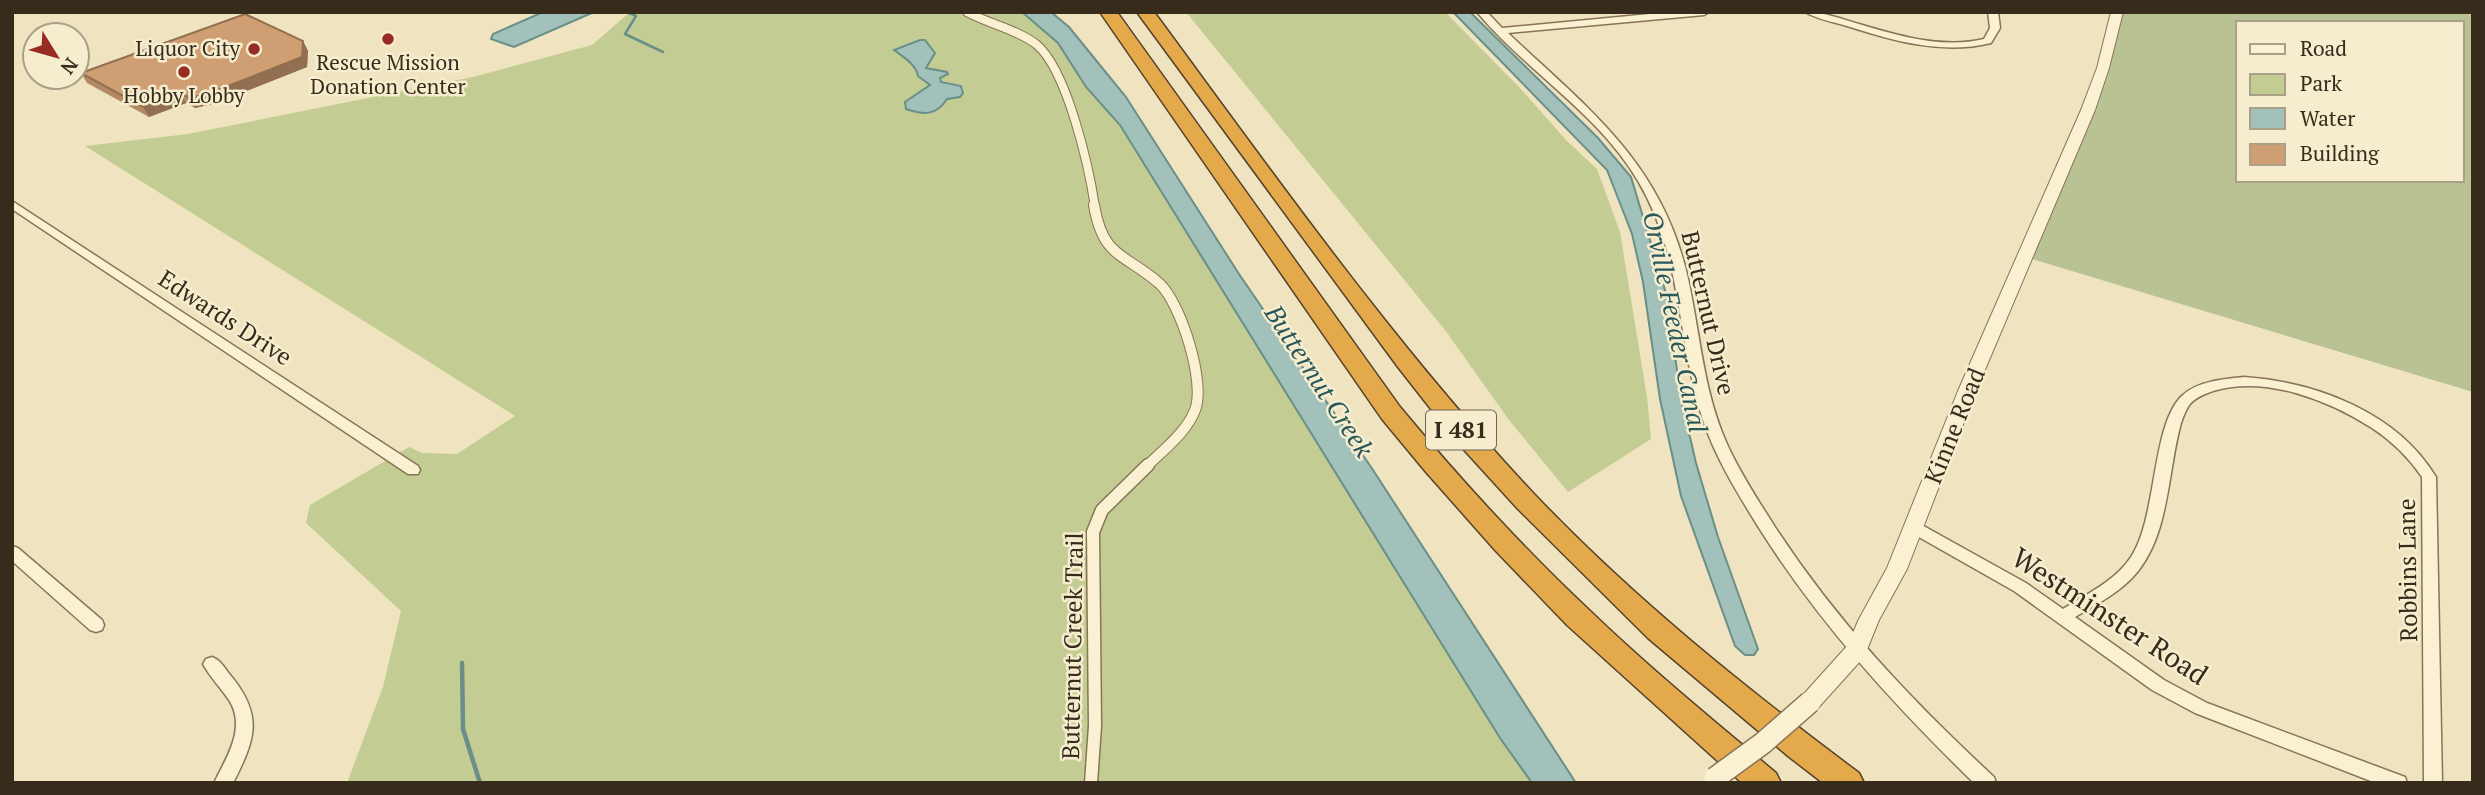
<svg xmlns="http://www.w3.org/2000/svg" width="2485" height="795" font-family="'PT Serif',serif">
<rect width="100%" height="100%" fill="#efe4bf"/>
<g fill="#c3cd93">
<path d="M630 12H1034L1058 30 1549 770 1525 783H347L383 687 401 611 306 523 310 505 409 447 422 453 457 454 515 416 85 146 188 134 473 77 592 45Z"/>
<path d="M1186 12H1445L1521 89 1567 141 1597 169 1620 232 1647 397 1651 439 1568 492 1509 420 1445 330Z"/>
</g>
<path fill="#b9c292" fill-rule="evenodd" d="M2117 12H2457L2473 15V392L2025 257 2088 110ZM2238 23H2462V180H2238Z"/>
<g fill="#a2c1ba" stroke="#698f88" stroke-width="2">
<path d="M543 12H594L514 47 491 39 493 34Z"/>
<path d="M1022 12H1051L1069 27 1126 97 1239 274 1371 467 1576 783H1532L1500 738 1120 125 1086 87 1058 43Z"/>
<path d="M1453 12H1470L1598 138 1631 177 1665 290 1682 403 1696 463 1718 537 1758 649 1754 655H1745L1735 646 1681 496 1660 399 1643 282 1632 234 1607 170Z"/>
<path d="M920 40H925L935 53 926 68 947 72 948 74 940 78 941 82 961 86 963 93 960 97 947 99C936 116 924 115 906 109L905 102 930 85 918 76C916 64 903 57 894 50Z"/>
</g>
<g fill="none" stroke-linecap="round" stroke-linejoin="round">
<path stroke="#698f88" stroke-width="2.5" d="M627 12 636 16 625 34 663 52"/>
<path stroke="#698f88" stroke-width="4.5" d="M462 663 463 729 480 783"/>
<g stroke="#887457" stroke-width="10">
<path id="pedestrian-far2" d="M967 12C989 24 1016 29 1036 44 1067 69 1089 167 1095 207"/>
</g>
<g stroke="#887457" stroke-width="12">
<path id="pedestrian-far1" d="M1094 205C1103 259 1125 253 1160 284 1181 304 1206 383 1195 410 1187 432 1162 451 1146 467"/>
</g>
<g stroke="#887457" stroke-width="15">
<path id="pedestrian" d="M1091 783 1095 726 1093 532 1102 510 1148 465"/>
</g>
<g stroke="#887457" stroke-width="3">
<g id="minor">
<path d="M1477 12H1487L1502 28 1671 12H1709L1704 15 1508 33C1586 107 1658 159 1686 270 1700 328 1702 389 1727 444 1740 473 1758 500 1775 527 1836 621 1912 701 1994 777L1996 783H1974C1894 705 1819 623 1759 528 1738 494 1716 459 1703 420 1676 338 1684 259 1638 181 1598 113 1527 72 1477 12Z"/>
<path d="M1805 12C1825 12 1841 19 1859 24 1899 36 1943 49 1984 39L1990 28 1988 12H1998L2000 28 1991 43C1942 55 1894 41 1847 26 1833 22 1817 19 1805 12Z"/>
<path d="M12 201 418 466 420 470 418 474H408L12 209Z"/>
<path d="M2244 377C2316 382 2397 412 2436 477L2442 783H2424L2422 477C2409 458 2392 441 2372 428 2328 400 2265 375 2213 391 2205 394 2196 397 2190 404 2186 409 2183 417 2181 423 2167 473 2170 537 2133 577 2117 594 2095 605 2075 617L2164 680 2207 703 2405 777 2407 783H2376L2195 713 2152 690 2014 591 1910 532 1907 528 1910 524H1920L2026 583 2063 609C2087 594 2115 581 2131 557 2158 516 2151 423 2183 395 2198 381 2224 379 2244 377Z"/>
<path d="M12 546 18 548 102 620 104 625 102 630 96 632 90 630 12 561Z"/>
<path d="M212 657C221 660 225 669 231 676 264 716 255 740 233 783H214C226 758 247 728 229 700 221 688 210 677 203 664L206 659Z"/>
</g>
</g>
<g stroke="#887457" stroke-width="2">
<path id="tertiary" d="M2111 12H2123L2109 68 2095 110 1976 391 1907 569 1879 620 1864 657 1818 708 1810 711 1802 708 1799 702 1802 696 1847 646 1859 619 1887 568 1958 391 2081 110 2097 68Z"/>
</g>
<g stroke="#56422b" stroke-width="3">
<g id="motorway">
<path d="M1100 12H1117L1400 407C1459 478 1521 546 1588 609 1648 667 1713 720 1776 773L1781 783H1742L1567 625 1495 550 1426 472 1382 419Z"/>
<path d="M1137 12H1154C1275 176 1394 345 1534 494 1633 598 1745 688 1859 773L1864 783H1823L1788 756 1648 638 1518 509 1456 441 1398 367Z"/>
</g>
</g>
<use href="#pedestrian-far2" stroke="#faf0d2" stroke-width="8"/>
<use href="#pedestrian-far1" stroke="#faf0d2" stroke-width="10"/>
<use href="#pedestrian" stroke="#faf0d2" stroke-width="12"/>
<use href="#minor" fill="#faf0d2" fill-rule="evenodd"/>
<use href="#tertiary" fill="#faf0d2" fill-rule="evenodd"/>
<use href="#motorway" fill="#e3a94b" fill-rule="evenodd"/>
<g stroke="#887457" stroke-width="24" stroke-linecap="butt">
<path id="tertiary-bridge" d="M1715 778 1763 743 1810 702"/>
</g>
<use href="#tertiary-bridge" stroke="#faf0d2" stroke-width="21"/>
</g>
<path fill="#b28963" d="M303 41 308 51 307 67 216 103 195 108 186 103 149 117 87 83 81 73Z"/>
<g fill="#916f50">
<path d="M303 41 308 51 307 67 216 103 195 108 190 98Z"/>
<path d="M180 93 186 103 149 117 143 107Z"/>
</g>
<path fill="#cf9f73" stroke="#916f50" stroke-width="2" d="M245 14 303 41 302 57 210 93 190 98 180 93 143 107 81 73Z"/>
<g fill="#992b25" stroke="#f6edcf" stroke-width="2.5">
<circle cx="388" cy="39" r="7"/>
<circle cx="254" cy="49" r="7"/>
<circle cx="184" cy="72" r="7"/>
</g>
<g text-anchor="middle" stroke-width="5" stroke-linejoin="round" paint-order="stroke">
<g font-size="21" fill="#372b1c" stroke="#f6edcf">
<text x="240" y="56" text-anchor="end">Liquor City</text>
<text x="388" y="70">Rescue Mission<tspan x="388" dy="24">Donation Center</tspan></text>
<text x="184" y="103">Hobby Lobby</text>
</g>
<rect fill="#f6edcf" stroke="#706552" stroke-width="2" x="1426" y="410.5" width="70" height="39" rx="5"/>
<g font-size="23" font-weight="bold" fill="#372b1c">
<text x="1461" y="438">I 481</text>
</g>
<g font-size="24" fill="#372b1c" stroke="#f6edcf">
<text transform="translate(1708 313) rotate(77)" y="8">Butternut Drive</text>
<text transform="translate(225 318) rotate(33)" y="8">Edwards Drive</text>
<text transform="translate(1955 426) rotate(-68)" y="8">Kinne Road</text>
<text transform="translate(2408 570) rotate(-91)" y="8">Robbins Lane</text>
<text transform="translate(1073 646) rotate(-89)" y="8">Butternut Creek Trail</text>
</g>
<g font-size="26" font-style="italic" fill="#2a5858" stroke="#f6edcf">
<text transform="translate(1675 322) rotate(78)" y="9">Orville Feeder Canal</text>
<text transform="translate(1319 381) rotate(57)" y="9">Butternut Creek</text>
</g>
<g font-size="28" fill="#372b1c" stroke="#f6edcf">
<text transform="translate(2110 616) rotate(33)" y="10">Westminster Road</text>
</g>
</g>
<rect width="2485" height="795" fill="none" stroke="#372b1c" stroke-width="28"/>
<rect x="2236" y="21" width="228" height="161" fill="#f6edcf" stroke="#aa9f87" stroke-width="2"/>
<rect x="2250" y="44" width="35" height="10" fill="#faf0d2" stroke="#aa9f87" stroke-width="2"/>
<text x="2300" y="56" font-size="21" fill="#372b1c">Road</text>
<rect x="2250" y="74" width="35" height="21" fill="#c3cd93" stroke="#aa9f87" stroke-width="2"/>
<text x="2300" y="91" font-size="21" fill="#372b1c">Park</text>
<rect x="2250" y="108" width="35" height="21" fill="#a2c1ba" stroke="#aa9f87" stroke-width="2"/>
<text x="2300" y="126" font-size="21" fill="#372b1c">Water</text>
<rect x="2250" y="144" width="35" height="21" fill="#cf9f73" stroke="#aa9f87" stroke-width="2"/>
<text x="2300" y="161" font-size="21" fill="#372b1c">Building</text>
<g transform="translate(56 56) rotate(127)"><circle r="33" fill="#f6edcf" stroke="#aa9f87" stroke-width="2"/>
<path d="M0-5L12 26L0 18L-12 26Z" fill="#992b25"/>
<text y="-10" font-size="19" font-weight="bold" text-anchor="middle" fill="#372b1c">N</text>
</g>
</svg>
